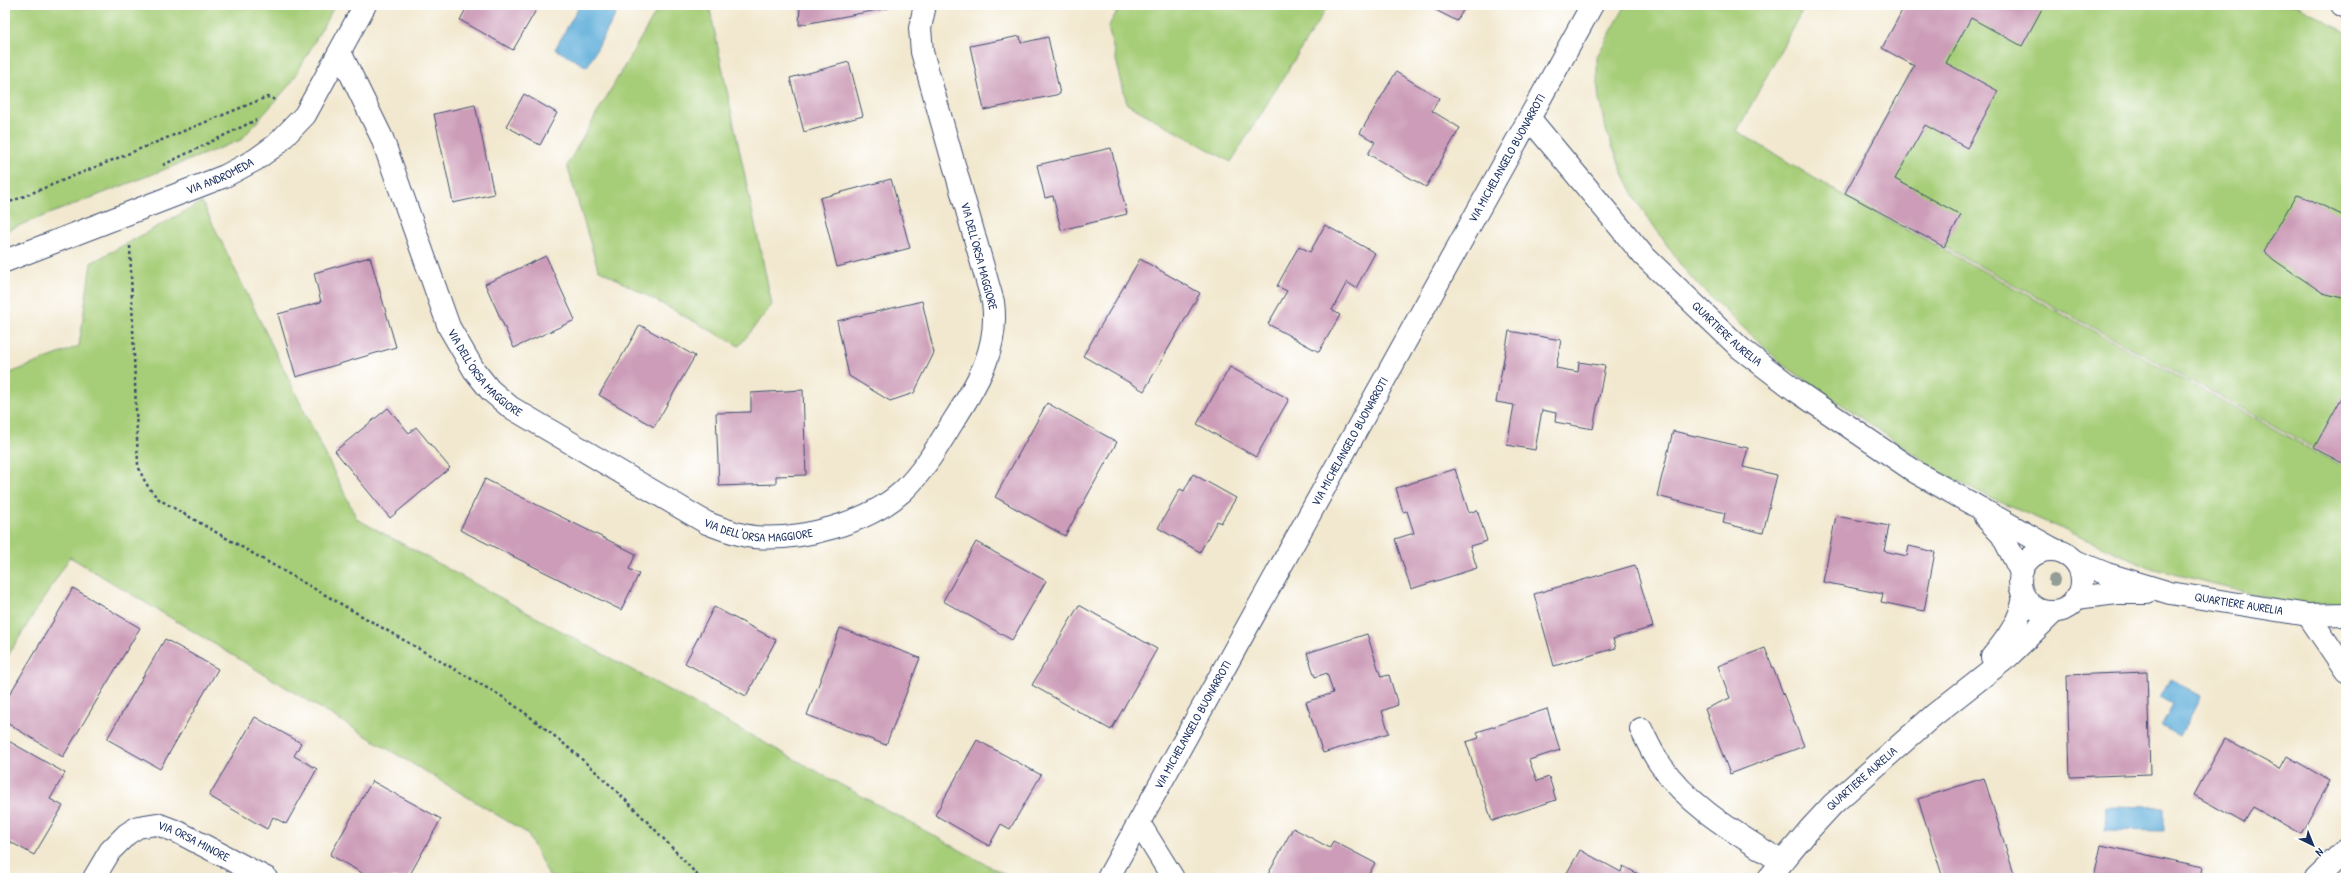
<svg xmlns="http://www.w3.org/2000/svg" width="2351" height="883" font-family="'Patrick Hand',sans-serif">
<rect width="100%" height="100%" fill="#fff"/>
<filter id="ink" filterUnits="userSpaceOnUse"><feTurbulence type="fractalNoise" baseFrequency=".025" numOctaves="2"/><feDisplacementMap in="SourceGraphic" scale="8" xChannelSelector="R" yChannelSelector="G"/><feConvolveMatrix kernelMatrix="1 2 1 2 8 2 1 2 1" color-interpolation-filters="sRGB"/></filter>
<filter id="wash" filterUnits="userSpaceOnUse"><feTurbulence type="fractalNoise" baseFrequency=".012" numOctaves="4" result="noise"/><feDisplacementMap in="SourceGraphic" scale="16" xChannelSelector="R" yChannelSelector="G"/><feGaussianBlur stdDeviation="0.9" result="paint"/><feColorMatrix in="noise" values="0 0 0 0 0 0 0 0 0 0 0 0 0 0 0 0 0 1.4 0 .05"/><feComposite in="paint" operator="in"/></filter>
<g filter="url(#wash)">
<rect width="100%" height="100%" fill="#f2e8cf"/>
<g fill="#a6cd77" stroke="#607e6a">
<path d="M5 5H335L292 82 241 140 5 231Z"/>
<path d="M660 5H709L772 305 739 346 598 269 567 165Z"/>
<path d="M1121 5H1324L1327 7 1231 162 1127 104 1108 27Z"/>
<path d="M1626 5H1805L1737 131 1834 190 2346 468V605L2300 604 2271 598 2154 569 2002 503 1945 475 1782 364 1701 288 1682 267 1638 203 1622 171 1607 133 1599 100 1597 78V56Z"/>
<path d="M1947 5H2297L2346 32V465L1845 193Z"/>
<path d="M202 202 357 519 1011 878H550L527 833 70 557 5 660V375L79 346 91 263Z"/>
</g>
<g fill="#60afda" stroke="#3e6f9c">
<path d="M580 5H604L617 12 587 67 555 49Z"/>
<path d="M2170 679 2201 696 2180 736 2161 726 2173 704 2160 697Z"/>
<path d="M2106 806 2164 807V831L2105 830Z"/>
</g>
<g id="blocks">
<g fill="#cc9cb8">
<path d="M468 5H539L513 50 460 20Z"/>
<path d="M800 5H887L888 8 799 25Z"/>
<path d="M1426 5H1466L1457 21Z"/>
<path d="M1905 5H2044L2022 46 1971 18 1946 63 1998 91 1967 148 1925 125 1895 179 1961 215 1944 247 1845 193 1914 66 1882 48Z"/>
<path d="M1020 36 1021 43 1048 37 1060 94 984 110 970 46Z"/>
<path d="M849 62 863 116 804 132 790 78Z"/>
<path d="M1396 72 1439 98 1432 111 1460 128 1426 187 1368 154 1375 142 1360 133Z"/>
<path d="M524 94 557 113 540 145 506 126Z"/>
<path d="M475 105 494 194 453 203 434 114Z"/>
<path d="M1111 148 1127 214 1061 230 1053 196 1045 198 1037 165Z"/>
<path d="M891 179 910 248 837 267 820 198Z"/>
<path d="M2296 195 2309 199 2346 217V299L2323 293 2274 260 2264 251Z"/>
<path d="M1325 225 1375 253 1356 288 1347 282 1332 310 1340 315 1319 352 1268 324 1287 291 1277 286 1299 246 1310 252Z"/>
<path d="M546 256 575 320 514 348 485 284Z"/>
<path d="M370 257 396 347 296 377 278 314 321 302 314 273Z"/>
<path d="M1140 259 1200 293 1144 391 1083 356Z"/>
<path d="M922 301 934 353 914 393 890 401 849 376 837 321Z"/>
<path d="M640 325 695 356 654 427 599 395Z"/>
<path d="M1509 331 1561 340 1556 368 1578 372 1579 362 1605 366 1593 429 1555 422 1556 413 1542 410 1535 450 1507 445 1514 405 1496 402Z"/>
<path d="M1230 367 1289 399 1256 457 1197 424Z"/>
<path d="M803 390 806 475 776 476V484L719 486 716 413 751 412V393Z"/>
<path d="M2346 390V465L2314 448Z"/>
<path d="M1047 403 1117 442 1065 536 995 497Z"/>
<path d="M388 408 409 433 416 427 450 468 390 518 335 451Z"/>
<path d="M1673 431 1748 448 1743 467 1777 475 1763 533 1723 523 1725 513 1657 496Z"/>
<path d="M1455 469 1469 513 1477 510 1487 541 1470 546 1477 568 1411 589 1395 539 1414 533 1407 511 1403 512 1396 488Z"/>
<path d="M1193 474 1236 498 1221 523 1217 521 1200 552 1158 528 1180 489 1184 491Z"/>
<path d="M485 479 636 554 629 569 639 574 621 610 460 530Z"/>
<path d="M1836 516 1889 526 1884 551 1907 556 1909 546 1935 552 1924 611 1881 602 1883 594 1823 582Z"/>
<path d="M976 542 1046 581 1012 640 943 601Z"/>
<path d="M1635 565 1653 627 1613 639 1616 648 1554 666 1534 594Z"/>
<path d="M73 588 140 628 63 757 5 722V702Z"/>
<path d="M1079 605 1157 649 1111 730 1032 685Z"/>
<path d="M714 607 776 640 746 696 685 663Z"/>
<path d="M840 628 920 658 886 745 807 715Z"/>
<path d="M1367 634 1381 677 1389 675 1398 705 1382 711 1389 733 1323 753 1306 702 1333 693 1327 673 1315 677 1307 653Z"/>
<path d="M165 639 218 669 160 769 107 739Z"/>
<path d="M1765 648 1804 746 1730 774 1705 709 1730 698 1718 666Z"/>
<path d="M2147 672 2150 774 2070 777 2067 675Z"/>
<path d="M1547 709 1560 750 1529 760 1537 781 1549 777 1556 800 1492 821 1466 742 1479 738 1477 732Z"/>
<path d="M255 717 301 743 294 756 317 769 286 824 273 817 267 829 209 796Z"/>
<path d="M5 739 65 773 50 799 63 806 34 855 5 839Z"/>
<path d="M2225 739 2280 769 2287 756 2330 781 2301 834 2253 807 2244 823 2194 795Z"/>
<path d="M977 740 1041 775 1010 829 1001 824 989 846 935 815Z"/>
<path d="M1984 778 2014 874 2002 878H1943L1918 799Z"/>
<path d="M372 781 441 819 408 878H371L330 855Z"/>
<path d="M1293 828 1330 848 1333 841 1375 863 1367 878H1266Z"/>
<path d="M2101 845 2203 867 2201 878H2094Z"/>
<path d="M1580 850 1621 872 1623 866 1646 878H1564Z"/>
</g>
</g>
</g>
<g filter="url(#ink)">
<use href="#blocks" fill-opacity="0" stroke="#3b4b6f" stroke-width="1"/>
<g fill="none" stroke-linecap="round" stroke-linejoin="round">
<g stroke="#3b4b6f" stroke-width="24">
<g id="minor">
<path d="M2342 5 2346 7"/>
<path id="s1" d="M340 52 382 138 449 327 474 370 490 390 510 407 707 523C722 529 738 535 754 537 801 541 868 523 903 491 925 470 940 442 956 417 979 381 999 347 993 302L922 52 920 28 925 5"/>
<path id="s2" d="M1530 119 1643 255 1740 348 1795 390 1917 473 2055 550"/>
<path id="s3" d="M5 261 225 176 255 160 276 145 305 115 365 5"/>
<path d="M1985 517 2002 535 2021 572"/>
<circle cx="2051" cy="581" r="31"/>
<path id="s4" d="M2075 561 2107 574 2170 593 2308 615 2346 614"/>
<path d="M2076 598 2117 593H2147"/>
<path d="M2308 615 2346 671"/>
<path d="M1992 657C2007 639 2021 620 2024 596"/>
<path d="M1641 729C1647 741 1652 753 1660 764 1690 808 1738 834 1782 862"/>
<path d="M1139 823 1173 878"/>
<path id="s5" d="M94 878 110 851 127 834 138 827 157 824 178 832 266 878"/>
<path id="s6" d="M1108 878 1592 5"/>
<path id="s7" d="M1769 878 1809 830 1833 804 1934 715 2009 656 2054 612"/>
<path d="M2316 878 2346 849"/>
</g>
</g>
<g stroke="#3b4b6f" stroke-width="2.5" stroke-dasharray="3 3" stroke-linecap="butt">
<path d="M163 165 256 120"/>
<path d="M5 204 267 97 277 100"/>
<path d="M130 246 138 465C143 480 149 490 160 500L501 696C577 748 638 810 700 878"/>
</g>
<use href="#minor" stroke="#fff" stroke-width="22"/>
</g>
<circle fill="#939c95" cx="2054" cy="580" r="6"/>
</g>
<g text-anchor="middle" stroke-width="3" stroke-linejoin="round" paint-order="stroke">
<g font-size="12" fill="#1b2f5e" stroke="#fff">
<text dy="4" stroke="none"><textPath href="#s6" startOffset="823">VIA MICHELANGELO BUONARROTI</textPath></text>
<text dy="4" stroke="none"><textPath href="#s3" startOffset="231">VIA ANDROMEDA</textPath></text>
<text transform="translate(979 256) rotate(75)" y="4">VIA DELL'ORSA MAGGIORE</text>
<text dy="4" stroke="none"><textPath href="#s2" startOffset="292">QUARTIERE AURELIA</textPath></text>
<text dy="4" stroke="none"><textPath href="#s1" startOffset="355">VIA DELL'ORSA MAGGIORE</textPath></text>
<text dy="4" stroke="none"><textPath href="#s6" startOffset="499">VIA MICHELANGELO BUONARROTI</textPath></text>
<text dy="4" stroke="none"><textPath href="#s1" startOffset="679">VIA DELL'ORSA MAGGIORE</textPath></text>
<text dy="4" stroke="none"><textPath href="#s4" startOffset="170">QUARTIERE AURELIA</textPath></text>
<text dy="4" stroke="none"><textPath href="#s6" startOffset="175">VIA MICHELANGELO BUONARROTI</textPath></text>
<text dy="4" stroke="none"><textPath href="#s7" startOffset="136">QUARTIERE AURELIA</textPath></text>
<text dy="4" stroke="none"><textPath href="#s5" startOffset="128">VIA ORSA MINORE</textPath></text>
</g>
</g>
<rect width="2351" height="883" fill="none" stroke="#fff" stroke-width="20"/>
<g transform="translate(2313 845) rotate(137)" stroke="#ffffff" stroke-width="3" paint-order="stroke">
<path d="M0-3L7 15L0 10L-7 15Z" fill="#1b2f5e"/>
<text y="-6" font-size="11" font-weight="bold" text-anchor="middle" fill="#1b2f5e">N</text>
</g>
</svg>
